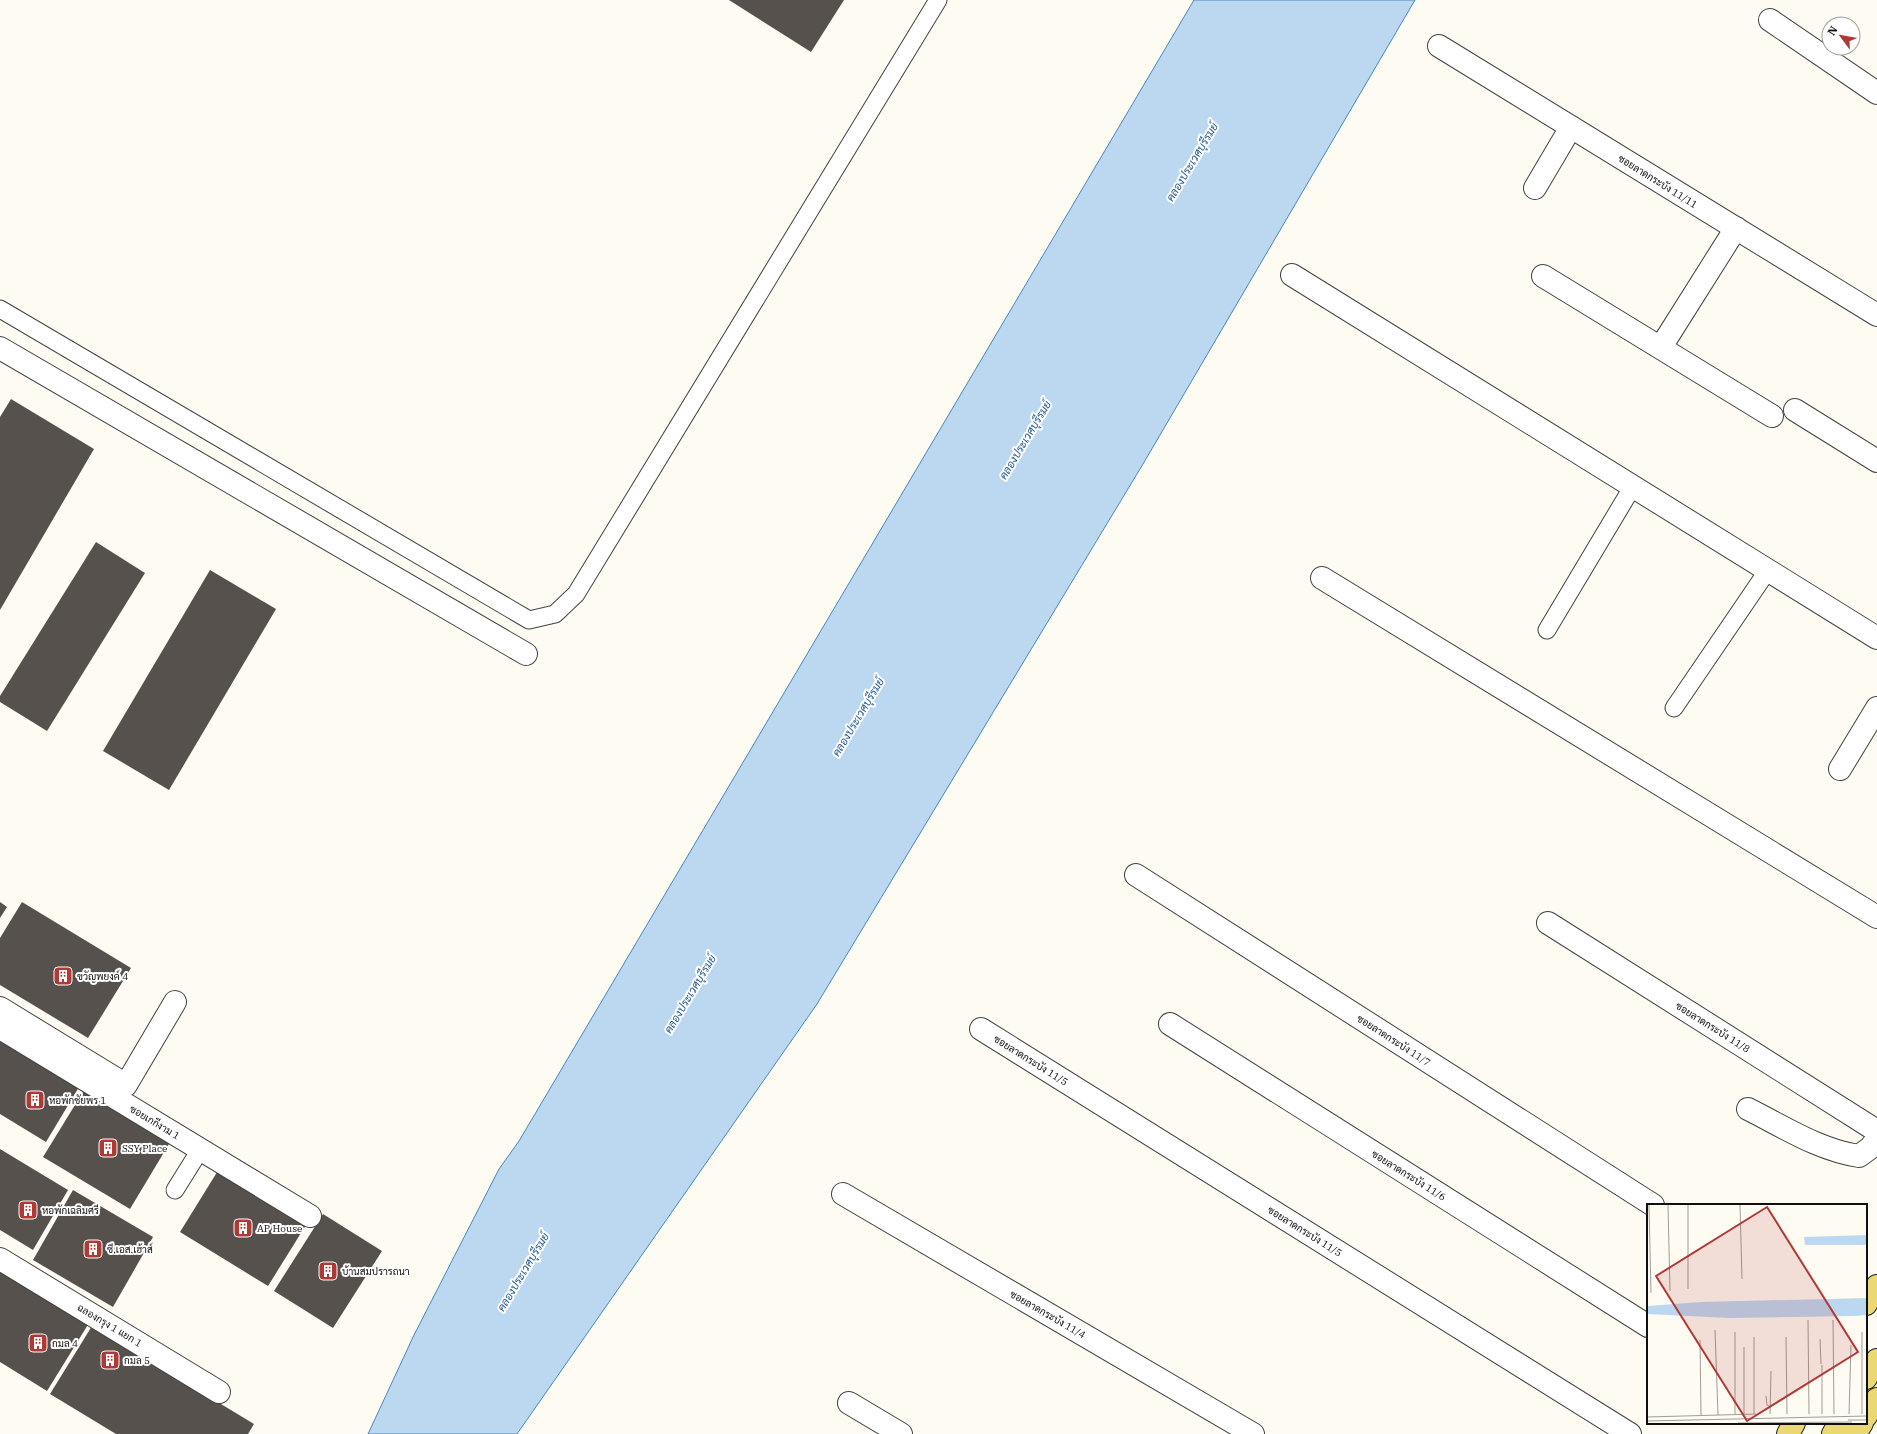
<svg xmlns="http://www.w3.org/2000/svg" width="1877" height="1434" font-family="'IBM Plex Serif',Sarabun,serif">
<rect width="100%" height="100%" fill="#fefcf2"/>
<path fill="#bbd8f0" stroke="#4a86bf" d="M1194 0H1415L1143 464 817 1004 517 1434H368L414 1335 499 1169 519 1141Z"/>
<g fill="#56514c">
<path d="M729 0H844L811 52Z"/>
<path d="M11 399 94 449 0 610V417Z"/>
<path d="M96 542 145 573 47 731 0 702V696Z"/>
<path d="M210 570 276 609 169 790 103 751Z"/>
<path d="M0 902 7 907 0 918Z"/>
<path d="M22 902 131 968 88 1038 0 985V938Z"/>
<path d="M0 1039 79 1087 46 1142 0 1114Z"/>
<path d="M86 1087 172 1139 130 1209 43 1157Z"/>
<path d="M0 1149 68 1190 33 1250 0 1230Z"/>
<path d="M219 1169 306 1225 268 1286 180 1232Z"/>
<path d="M73 1190 153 1237 113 1307 33 1260Z"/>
<path d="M323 1214 382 1251 333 1328 274 1291Z"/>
<path d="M0 1269 89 1323 47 1391 0 1362Z"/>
<path d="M92 1326 254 1424 248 1434H116L50 1394Z"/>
</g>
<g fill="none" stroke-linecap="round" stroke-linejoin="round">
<g stroke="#424242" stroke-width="19">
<g id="lane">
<path d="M0 309 529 620 555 614 576 594 938 0"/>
<path d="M1547 630 1633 486"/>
<path d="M1674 708 1768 570"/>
<path d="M175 1190 200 1150"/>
</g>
</g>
<g stroke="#424242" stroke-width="24">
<g id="street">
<path d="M1770 20 1877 93"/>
<path d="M1439 46 1877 315"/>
<path d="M1535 188 1571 127"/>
<path d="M1292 275 1877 638"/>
<path d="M1543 276 1772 416"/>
<path d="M1661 347 1736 228"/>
<path d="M0 348 526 654"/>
<path d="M1795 410 1877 461"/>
<path d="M1322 578 1877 917"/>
<path d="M1840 769 1877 708"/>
<path d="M1136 875 1653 1205"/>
<path d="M1548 923 1877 1131"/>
<path d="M0 1008 126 1085 175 1002"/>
<path d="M1170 1024 1648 1326"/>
<path d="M0 1028 310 1216"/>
<path d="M981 1029 1630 1434"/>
<path d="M1748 1109C1784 1127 1819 1150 1859 1156L1870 1148 1877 1139"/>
<path d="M843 1194 1253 1434"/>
<path d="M0 1259 219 1392"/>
<path d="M849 1403 901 1434"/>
</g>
</g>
<g stroke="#202020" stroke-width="24">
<g id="primary">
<path d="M1866 1304 1877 1286"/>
<path d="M1866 1378 1877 1360"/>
<path d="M1866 1416 1877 1399"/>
<path d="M1788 1434 1794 1423"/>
<path d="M1833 1434 1840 1423"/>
<path d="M1855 1434 1862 1423"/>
</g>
</g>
<use href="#lane" stroke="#fff" stroke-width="17"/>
<use href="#street" stroke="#fff" stroke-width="22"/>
<use href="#primary" stroke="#ead875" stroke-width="22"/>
</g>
<defs>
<g id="building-square" transform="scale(1)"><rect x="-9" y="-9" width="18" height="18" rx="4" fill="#b03935" stroke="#fff"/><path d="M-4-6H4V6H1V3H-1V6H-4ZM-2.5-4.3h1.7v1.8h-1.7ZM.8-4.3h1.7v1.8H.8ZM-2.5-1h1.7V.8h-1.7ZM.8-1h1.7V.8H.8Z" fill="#fff"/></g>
</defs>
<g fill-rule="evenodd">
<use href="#building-square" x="63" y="976"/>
<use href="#building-square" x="35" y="1100"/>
<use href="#building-square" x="108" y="1148"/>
<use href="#building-square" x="28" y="1210"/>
<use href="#building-square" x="243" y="1228"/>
<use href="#building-square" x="93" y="1249"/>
<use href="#building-square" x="328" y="1271"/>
<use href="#building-square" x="38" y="1343"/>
<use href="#building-square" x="110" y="1360"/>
</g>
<g text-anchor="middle" stroke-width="4" stroke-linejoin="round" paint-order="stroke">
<g font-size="10" fill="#0f0f0f" stroke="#fff">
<text transform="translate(1658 181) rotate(32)" y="4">ซอยลาดกระบัง 11/11</text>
<text transform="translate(1713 1027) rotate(32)" y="4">ซอยลาดกระบัง 11/8</text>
<text transform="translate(1394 1040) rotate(33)" y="4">ซอยลาดกระบัง 11/7</text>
<text transform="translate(1031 1060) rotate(32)" y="4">ซอยลาดกระบัง 11/5</text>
<text transform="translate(155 1122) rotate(31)" y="4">ซอยเกกีงาม 1</text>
<text transform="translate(1409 1175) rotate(32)" y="4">ซอยลาดกระบัง 11/6</text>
<text transform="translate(1305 1231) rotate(32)" y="4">ซอยลาดกระบัง 11/5</text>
<text transform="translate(1048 1314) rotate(30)" y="4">ซอยลาดกระบัง 11/4</text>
<text transform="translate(110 1325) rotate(31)" y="4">ฉลองกรุง 1 แยก 1</text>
</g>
<g font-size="10" fill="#0f0f0f" stroke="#fff" text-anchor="start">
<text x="77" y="980">ขวัญพยงค์ 4</text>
<text x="49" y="1104">หอพักชัยพร 1</text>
<text x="122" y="1152">SSY Place</text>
<text x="42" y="1214">หอพักเฉลิมศรี</text>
<text x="257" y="1232">AP House</text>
<text x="107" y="1253">ซี.เอส.เฮ้าส์</text>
<text x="342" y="1275">บ้านสมปรารถนา</text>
<text x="52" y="1347">กมล 4</text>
<text x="124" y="1364">กมล 5</text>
</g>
<g font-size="11" font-style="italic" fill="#245a94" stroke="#fff">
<text transform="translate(1192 162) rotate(-59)" y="4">คลองประเวศบุรีรมย์</text>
<text transform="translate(1025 440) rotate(-59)" y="4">คลองประเวศบุรีรมย์</text>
<text transform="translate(858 717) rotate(-59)" y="4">คลองประเวศบุรีรมย์</text>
<text transform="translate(690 994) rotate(-59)" y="4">คลองประเวศบุรีรมย์</text>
<text transform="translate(523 1272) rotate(-59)" y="4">คลองประเวศบุรีรมย์</text>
</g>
</g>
<g transform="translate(1647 1204)">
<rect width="220" height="220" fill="#fefcf2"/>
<path d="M220 31V41H158L157 33ZM220 94V111L208 112 82 114 0 110V102L54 98Z" fill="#bbd8f0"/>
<path fill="none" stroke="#9e9d97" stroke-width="1" d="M2 1 4 89M21 1 23 87M93 1 95 75M41 85V1M161 116 162 210M186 116 187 210M68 126 71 211M88 128V211M139 133 140 210M173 135 174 160M53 136 54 211M119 192 120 201 123 203M97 210V143M107 210V133M123 210 124 167M175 210V161M202 210 204 141M215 210V128M0 213 109 210M201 216H220M0 217 220 212M91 219 205 218"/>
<path fill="#b03935" fill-opacity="0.15" stroke="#b03935" stroke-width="2" d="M120 3 211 148 100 217 9 72Z"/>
<rect width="220" height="220" fill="none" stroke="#0f0f0f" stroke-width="2"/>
</g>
<g transform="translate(1841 36) rotate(302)"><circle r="19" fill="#ffffff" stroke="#9f9f9f"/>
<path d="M0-3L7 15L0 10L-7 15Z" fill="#b03935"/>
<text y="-6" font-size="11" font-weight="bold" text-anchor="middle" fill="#0f0f0f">N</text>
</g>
</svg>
